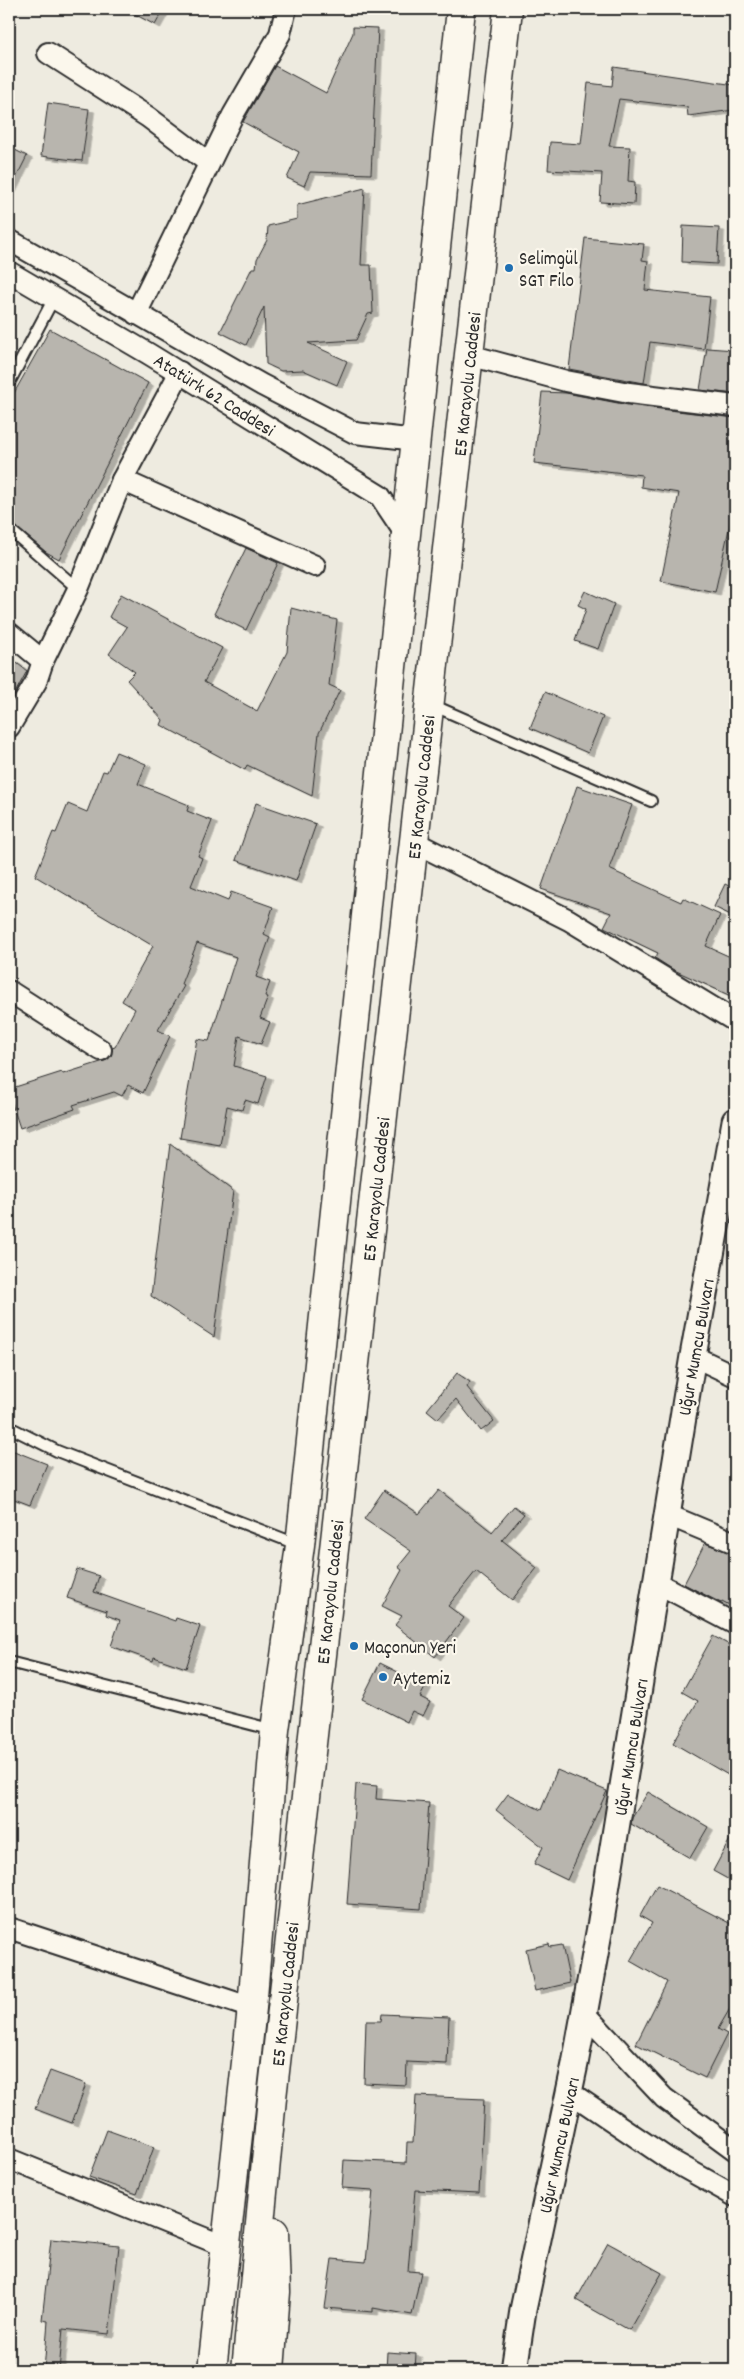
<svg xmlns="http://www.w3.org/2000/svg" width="744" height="2379" font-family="Dekko,sans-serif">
<defs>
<filter id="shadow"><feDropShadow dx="5.5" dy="3" stdDeviation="0" flood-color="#0004"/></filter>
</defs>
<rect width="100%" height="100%" fill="#eeebe0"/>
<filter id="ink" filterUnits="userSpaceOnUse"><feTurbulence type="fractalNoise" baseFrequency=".02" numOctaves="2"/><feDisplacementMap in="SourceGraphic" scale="10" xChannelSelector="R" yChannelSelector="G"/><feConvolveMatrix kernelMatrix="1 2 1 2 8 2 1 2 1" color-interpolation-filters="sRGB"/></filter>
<g filter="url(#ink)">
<g fill="#b8b5ae" stroke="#2b2b2b" filter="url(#shadow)">
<path d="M125 9H164L155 25Z"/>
<path d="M353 27 378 28 371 174 310 172 304 186 287 178 299 152 243 122 275 66 326 93 353 33Z"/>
<path d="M614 67 735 85 734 110 688 116 687 107 619 99 609 146 630 147 628 181 635 182 634 204 600 202 602 173 548 170 550 142 581 144 588 83 612 86Z"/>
<path d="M48 103 89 109 82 161 41 156Z"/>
<path d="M9 147 27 156 9 192Z"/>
<path d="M365 188 361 265H371L373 313 368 314 356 340 308 343 347 361 337 385 303 370 281 371 266 364 264 307 246 345 220 332 252 268H256L257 259 267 240 268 226 297 219V205Z"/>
<path d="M683 226 719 228 717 264 682 262Z"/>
<path d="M585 238 644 244 642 260 648 261 645 290 710 297 704 349 650 342 644 383 569 369Z"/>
<path d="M50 329 148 383 59 559 46 552 9 521V402Z"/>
<path d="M707 348 735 350V394L700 390Z"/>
<path d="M542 392 566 393 628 405 735 418V502L715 592 661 581 679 493 641 487 642 475 534 463Z"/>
<path d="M246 548 278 563 246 630 214 614Z"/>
<path d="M585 591 614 604 598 649 575 641 586 609 578 605Z"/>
<path d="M121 594 222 648 204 682 257 711 287 652 291 608 337 620 329 685 340 690 319 733 312 796 247 765 245 770 161 725 163 720 127 680 135 672 109 654 127 627 109 617Z"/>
<path d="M9 657 27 671 9 704Z"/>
<path d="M545 692 603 717 588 753 530 728Z"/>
<path d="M116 752 146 764 138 784 189 805 187 811 212 821 198 856 202 858 191 886 228 901 231 892 273 907 264 934 270 937 256 977 270 982 265 996 268 997 260 1018 270 1022 261 1044 239 1036 234 1066 267 1076 258 1104 245 1100 242 1110 227 1106 220 1145 180 1138 197 1039 209 1041 236 957 197 943 181 984 184 986 158 1030 170 1036 143 1093 128 1085 122 1096 114 1092 73 1105 75 1109 20 1128 9 1095V1089L62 1072 63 1074 107 1060 111 1056 112 1048 115 1047 135 1009 122 1001 153 946 35 876 53 832 56 833 68 804 87 812 103 771 107 772Z"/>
<path d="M577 786 632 805 609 869 681 902 683 898 720 915 706 946 735 959V998L672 969 655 958 658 953 604 927 611 913 541 889Z"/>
<path d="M256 803 316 824 296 881 236 860Z"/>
<path d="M725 884 735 889V917L714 907Z"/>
<path d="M170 1144 233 1191 214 1337 151 1296Z"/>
<path d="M457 1373 470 1382 467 1387 494 1421 481 1431 456 1399 438 1419 427 1410Z"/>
<path d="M9 1449 47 1464 30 1505 9 1497Z"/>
<path d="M384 1490 419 1514 439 1490 492 1532 514 1506 524 1514 502 1540 537 1568 512 1600 476 1571 448 1606 464 1618 435 1657 395 1625 402 1616 382 1606 402 1570 398 1567 411 1551 364 1519Z"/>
<path d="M705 1543 735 1555V1608L722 1601 721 1603 684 1584Z"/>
<path d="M77 1569 99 1576 94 1592 175 1621 176 1618 200 1626 186 1668 154 1657 153 1661 111 1646 120 1620 106 1615 107 1611 67 1598Z"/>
<path d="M713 1636 735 1648V1779L673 1743 698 1701 682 1692Z"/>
<path d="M380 1663 426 1686 420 1697 430 1702 423 1716 412 1711 407 1722 362 1699Z"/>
<path d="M557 1770 607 1791 567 1880 534 1864 543 1847 496 1810 508 1794 541 1810Z"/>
<path d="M356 1784 377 1786 376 1799 429 1803 421 1909 347 1904Z"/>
<path d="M648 1792 708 1827 690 1858 631 1824 632 1818Z"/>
<path d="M735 1830V1883L713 1871Z"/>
<path d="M657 1885 735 1926V2000L718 2029 727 2034 705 2078 636 2044 667 1982 630 1961 652 1923 640 1916Z"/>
<path d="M549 1944 550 1947 562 1945 570 1983 535 1991 526 1949Z"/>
<path d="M382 2014 449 2017 447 2064 407 2062 406 2085 364 2083 366 2021H381Z"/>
<path d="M50 2071 86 2084 72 2123 35 2109Z"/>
<path d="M416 2096 484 2099 479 2193 415 2190 408 2271 421 2272 412 2315 373 2308V2312L325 2308 332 2259 366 2262 373 2190 342 2188 344 2160 406 2163 407 2142H413Z"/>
<path d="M107 2130 154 2147 137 2194 89 2177Z"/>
<path d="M51 2239 119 2246 109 2334 63 2329 59 2370H44L48 2321 42 2320Z"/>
<path d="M608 2243 662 2273 629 2330 576 2300Z"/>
<path d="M387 2352 416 2354 415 2370H386Z"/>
</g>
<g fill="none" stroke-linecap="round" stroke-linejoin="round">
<g stroke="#2b2b2b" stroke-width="14">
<g id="service">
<path d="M9 383 54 298"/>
<path d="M9 529 78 589"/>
<path d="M430 704 651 801"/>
<path d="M9 1427 57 1451 299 1545"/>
<path d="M9 1662 274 1730"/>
</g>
</g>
<g stroke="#2b2b2b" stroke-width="24">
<g id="minor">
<path d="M48 53 148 117 209 163"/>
<path d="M9 240 262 385 355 433 416 440"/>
<path d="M9 272 149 354 380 496 406 535"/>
<path d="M136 314 233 115 280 34 286 9"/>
<path d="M469 355 566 381 629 393 735 406"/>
<path d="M122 480 315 566"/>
<path d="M9 633 43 661"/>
<path d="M9 727 36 682 43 661 78 589 122 480 180 372"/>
<path d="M414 842 569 920 735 1021"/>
<path d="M9 991 101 1050"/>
<path d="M693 1356 735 1376"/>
<path d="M668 1515 735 1543"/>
<path d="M657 1583 735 1624"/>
<path d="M9 1928 252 2008"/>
<path d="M585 2014 664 2098 735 2150"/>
<path d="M568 2091 667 2158 735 2196"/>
<path d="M9 2159 224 2246"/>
</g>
</g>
<g stroke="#2b2b2b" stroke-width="29">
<path id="tertiary" d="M514 2370 523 2310 575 2064 600 1927 693 1356 735 1121"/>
</g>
<g stroke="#2b2b2b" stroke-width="31">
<g id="trunk">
<path d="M212 2370 252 2008 275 1730 300 1545 461 9"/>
<path d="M246 2370 272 2098 508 9"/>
<path d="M270 2370 276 2292 274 2232"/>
</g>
</g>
<use href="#service" stroke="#fbf7ec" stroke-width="10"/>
<use href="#minor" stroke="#fbf7ec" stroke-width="20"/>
<use href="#tertiary" stroke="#fbf7ec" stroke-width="25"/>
<use href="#trunk" stroke="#fbf7ec" stroke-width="28"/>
</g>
</g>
<g fill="#1f6fb2" stroke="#fbf7ec" stroke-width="2">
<circle cx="509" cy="268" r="5"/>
<circle cx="354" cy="1646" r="5"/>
<circle cx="383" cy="1677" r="5"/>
</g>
<g text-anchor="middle" stroke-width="4.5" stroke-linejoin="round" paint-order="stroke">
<g font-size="19" fill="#2b2b2b" stroke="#fbf7ec" text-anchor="start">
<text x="519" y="264">Selimgül<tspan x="519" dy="22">SGT Filo</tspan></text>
<text x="364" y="1653">Maçonun Yeri</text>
<text x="393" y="1684">Aytemiz</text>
</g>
<g font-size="19" fill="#2b2b2b" stroke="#fbf7ec">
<text transform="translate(466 384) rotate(-84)" y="7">E5 Karayolu Caddesi</text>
<text transform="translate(215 394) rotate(32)" y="7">Atatürk 62 Caddesi</text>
<text transform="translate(420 787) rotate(-84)" y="7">E5 Karayolu Caddesi</text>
<text transform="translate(375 1189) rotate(-84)" y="7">E5 Karayolu Caddesi</text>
<text transform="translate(695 1347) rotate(-80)" y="7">Uğur Mumcu Bulvarı</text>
<text transform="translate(329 1592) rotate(-84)" y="7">E5 Karayolu Caddesi</text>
<text transform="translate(630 1747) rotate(-81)" y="7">Uğur Mumcu Bulvarı</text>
<text transform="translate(284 1994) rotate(-84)" y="7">E5 Karayolu Caddesi</text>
<text transform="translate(558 2145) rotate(-78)" y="7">Uğur Mumcu Bulvarı</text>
</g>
</g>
<rect width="744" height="2379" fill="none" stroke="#fbf7ec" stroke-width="30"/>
<rect x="15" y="15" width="714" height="2349" fill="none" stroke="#2b2b2b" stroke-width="2" filter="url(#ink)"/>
</svg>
